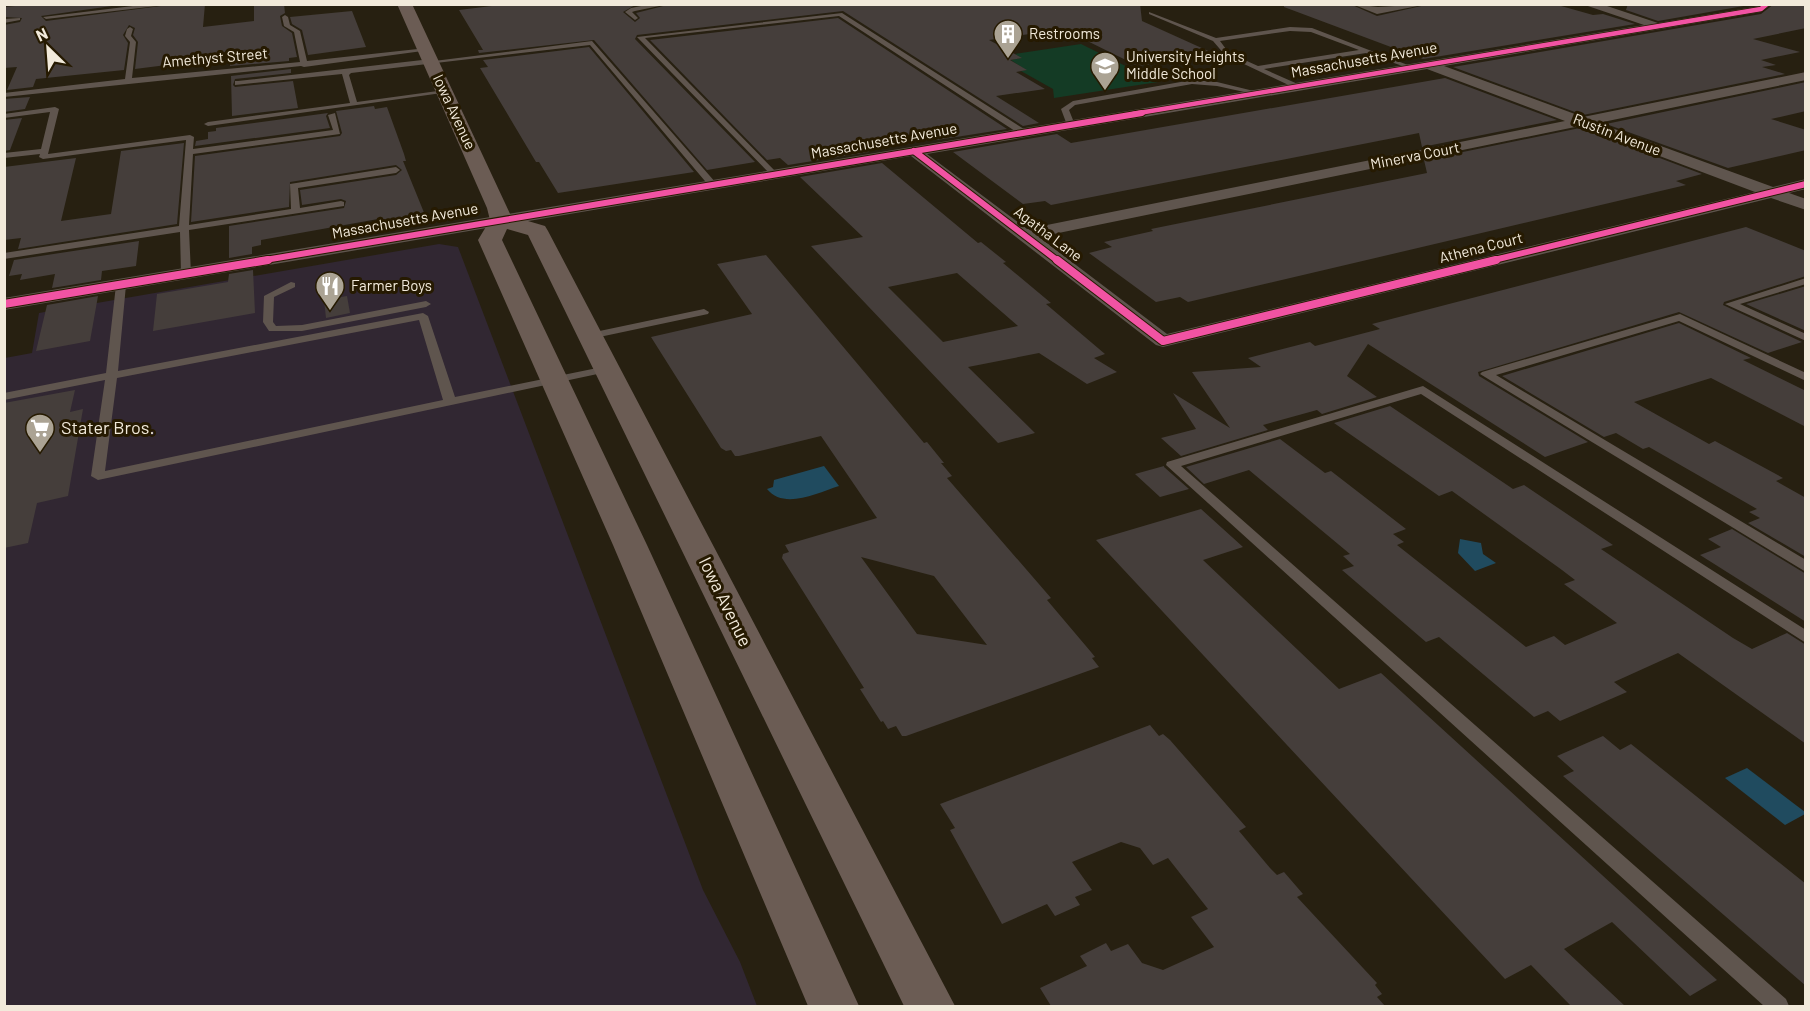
<svg xmlns="http://www.w3.org/2000/svg" width="1810" height="1011" font-family="Barlow,sans-serif">
<rect width="100%" height="100%" fill="#272011"/>
<path fill="#312732" d="M439 244 458 247 703 890 740 962 757 1006H5V358L32 353 39 313Z"/>
<path fill="#143b25" d="M1081 44 1158 82 1054 98 1053 89 1021 71 1026 70 1011 60 1021 58 1015 54Z"/>
<g fill="#204b5f">
<path d="M824 466 839 486C817 493 784 510 767 489L773 487 774 480Z"/>
<path d="M1460 539 1481 543 1483 554 1496 563 1475 571 1458 553Z"/>
<path d="M1747 768 1805 812V814L1785 825 1725 778Z"/>
</g>
<g fill="#453e3b" fill-rule="evenodd">
<path d="M36 4H126L41 16 46 21 176 4H205L203 27 254 21V4H284L285 13 280 16 282 26 292 33 297 57 289 58V61L230 66V57L135 69 138 42 133 35 135 28 129 25 123 35 128 43 124 70 36 79 33 87 7 90 17 67 4 68V25L20 22 22 18 4 17V7Z"/>
<path d="M508 4H637L623 12 635 22 640 18 636 13 671 4H1140L1142 21 1215 54 1138 66 1063 29 989 40 1022 58 1010 60 1027 70 1016 72 1045 89 996 96 1039 123 1023 126 843 11 637 35 635 39 755 162 707 170 594 40 479 53 478 50H483L459 10Z"/>
<path d="M1284 4H1350L1377 16 1430 4H1554L1593 15 1603 14 1635 24 1423 59 1284 7Z"/>
<path d="M1628 4H1755L1658 21 1626 10Z"/>
<path d="M1774 4H1806V28L1753 39 1800 52 1761 60 1776 65 1762 67 1785 74 1583 115 1453 67 1761 14Z"/>
<path d="M352 11 366 47 308 55 302 30 292 24 290 17Z"/>
<path d="M838 18 1007 129 937 140 927 133 859 144 869 152 788 165 780 158 767 160 650 40Z"/>
<path d="M589 47 694 172 558 193 539 162H536L480 68 488 67 483 60Z"/>
<path d="M291 69V73L235 79 233 85 235 87 293 81 298 108 232 116 231 76Z"/>
<path d="M1445 78 1557 120 1422 147 1419 133 1051 205 1045 201 1023 204 953 152 1057 134 1071 143Z"/>
<path d="M1806 82V111L1771 119 1806 130V150L1728 168 1606 124Z"/>
<path d="M30 97 25 109 4 112V99Z"/>
<path d="M374 106 375 109 387 107 404 154 406 161H403L425 215 384 222 378 219 261 240V245L252 247V254L229 258V226L344 208 346 201 341 199 302 205 300 190 396 175 402 170 396 165 290 182 289 207 191 222 195 156 340 136 342 133 336 111Z"/>
<path d="M328 113 326 116 330 128 195 146 196 141 208 139V132L216 131V128Z"/>
<path d="M22 118 10 150 4 151V120Z"/>
<path d="M1580 128 1702 174 1676 181 1686 185 1188 302 1180 297 1156 302 1089 253 1112 247 1104 242 1153 231 1151 229 1427 173 1424 160Z"/>
<path d="M184 143 177 224 18 249 21 238 4 240V167L76 158 61 221 111 214 121 151Z"/>
<path d="M882 163 978 243 981 242 1006 262 1003 263 1051 303 1046 304 1105 354 1094 358 1117 372 1087 384 1039 353 968 367 1035 433 998 443 811 246 863 237 800 177ZM957 273 1018 326 943 342 888 287Z"/>
<path d="M1746 227 1806 251V276L1724 302 1723 305 1802 342 1768 353 1679 312 1478 372 1479 376 1588 442 1545 457 1368 344 1347 376 1377 397 1322 414 1317 410 1263 425 1268 430 1181 456 1161 438 1196 429 1173 393 1230 428 1192 372 1261 367 1248 358 1310 342 1315 346 1380 329 1372 324Z"/>
<path d="M139 241 136 266 102 271 101 280 52 288 55 274 20 280 22 274 9 276 14 260Z"/>
<path d="M766 255 924 443 927 442 944 463H941L952 476 947 478 1051 598 1047 600 1091 652 1095 657 1092 658 1099 667 906 736H902L896 726 888 729 883 721 881 722 860 689 864 688 782 558 783 554 789 552 785 545 877 518 821 436 739 456H735L731 450 726 451 721 448 651 337 752 314 717 264ZM861 557 934 576 987 645 917 634Z"/>
<path d="M253 270 255 313 153 331 157 294 228 282 229 274Z"/>
<path d="M1806 286V331L1746 304Z"/>
<path d="M98 296 90 341 36 351 47 305Z"/>
<path d="M347 296 350 313 326 318 324 300Z"/>
<path d="M1679 323 1751 358 1743 360 1806 391V427L1711 378 1634 402 1709 444 1715 441 1783 478 1776 481 1806 498V557L1748 523 1760 518 1749 512 1757 509 1649 447 1643 449 1616 433 1604 437 1502 376Z"/>
<path d="M75 390 70 412 83 409 68 496 37 503 28 543 4 548V403Z"/>
<path d="M1390 406 1513 489 1524 485 1613 545 1601 549 1733 638 1752 649 1787 633 1806 645V744L1678 653 1614 682 1627 692 1560 721 1548 711 1534 717 1439 637 1426 642 1342 570 1354 566 1343 556 1350 554 1249 470 1204 484 1186 467 1280 439 1325 473 1331 471 1406 529 1393 534 1404 542 1397 545 1526 647 1554 636 1565 645 1617 623 1564 584 1575 580 1562 570 1452 491 1439 496 1334 423Z"/>
<path d="M1164 466V467L1189 489 1160 497 1135 474Z"/>
<path d="M1201 509 1243 547 1203 560 1339 689 1381 673 1717 980 1690 996 1612 922 1564 949 1625 1006H1571L1531 965 1505 979 1096 540Z"/>
<path d="M1732 529 1806 574V622L1700 555 1721 547 1708 539Z"/>
<path d="M1150 725 1159 736 1163 734 1170 740 1246 827 1239 831 1270 868 1277 875 1284 872 1303 894 1297 897 1377 983 1375 985 1382 994 1377 997 1385 1006H1051L1040 988 1087 966 1080 956 1106 943 1111 951 1128 944 1142 963 1163 970 1214 947 1191 917 1208 909 1168 858 1153 865 1140 848 1121 842 1072 862 1092 890 1075 897 1080 905 1055 916 1047 904 1002 924 950 830 955 828 940 804Z"/>
<path d="M1603 736 1620 750 1631 744 1806 884V986L1563 776 1574 771 1557 756Z"/>
</g>
<g fill="none" stroke-linecap="round" stroke-linejoin="round">
<g fill="#5f554e" fill-rule="evenodd">
<path d="M149 4H174L46 19 43 17Z"/>
<path d="M651 4H669L635 11 632 12 638 18 635 20 625 12 631 8Z"/>
<path d="M1149 12 1216 38 1290 27 1312 28 1413 67 1408 68 1366 53 1264 69 1300 85 1301 87 1297 89 1225 55 1213 41 1149 14ZM1290 31 1311 32 1359 50 1258 66 1229 53 1220 41Z"/>
<path d="M842 13 1027 131 1028 133 1021 135 839 16 645 38 777 173 778 175 774 178 637 37Z"/>
<path d="M285 15 288 17 290 25 300 31 307 61 427 48 430 50 304 67 301 66 4 97V93L125 79 130 42 125 36 127 29 130 27 133 29 131 36 136 42 132 78 300 62 294 32 284 26 282 17Z"/>
<path d="M20 18V20L4 23V19Z"/>
<path d="M592 41 716 183V187H710L590 45 351 73 349 75 357 102 445 90 449 92 208 126 204 124 208 122 350 103 342 74 235 85V81H238L431 59 434 61Z"/>
<path d="M1192 80 1217 82 1262 93 1258 95 1217 86 1192 84 1075 105 1069 110 1075 125 1071 127 1067 125 1061 109 1073 101Z"/>
<path d="M55 107 59 109 48 154 190 135 194 137 193 149 333 130 328 115 335 113 340 134 193 154 189 225 291 209 290 184 396 167 400 170 396 173 298 188 300 208 341 201 344 202V206L189 230 191 274 186 277 181 274 180 232 4 259V253L179 226 186 140 43 159 39 157 40 154 4 158V153L41 149 50 112 4 118V114Z"/>
<path d="M1806 278V284L1740 304 1806 334V341L1725 304Z"/>
<path d="M121 282 126 285 118 371 423 313 428 316 455 397 607 366 613 369 607 372 98 480 91 476 105 380 4 400V393L106 373 116 285ZM419 320 443 400 105 471 117 378Z"/>
<path d="M291 282 295 283V287L274 297 273 322 276 326 302 325 426 301 431 304 426 307 302 331H269L263 322 264 296Z"/>
<path d="M704 309 709 312 708 314 590 339 585 336 590 333Z"/>
<path d="M1680 314 1806 373V381L1679 321 1496 375 1806 560V572L1480 374 1482 372Z"/>
<path d="M1423 386 1806 630V643L1421 394 1181 466 1786 999 1789 1006H1764L1166 465 1167 462Z"/>
</g>
<g fill="#5f554e" fill-rule="evenodd">
<path d="M1352 4 1378 7 1428 4 1377 14Z"/>
<path d="M1582 4H1601L1658 23 1772 4 1761 12 1444 66 1583 117 1806 72V80L1598 123 1773 187 1806 179V189L1789 193 1806 199V210L1771 198 1163 347 1156 345 911 156 4 310V298L1644 25ZM1427 69 1565 121 1027 229 927 154ZM1580 126 1755 192 1167 334 1039 237Z"/>
</g>
<path fill="#6b5c54" fill-rule="evenodd" d="M397 4H412L511 216 545 226 548 231 955 1006H904L528 235 507 229 502 240 647 545 859 1006H808L613 545 478 240 490 220 487 208Z"/>
<g stroke="#261a01" stroke-width="6">
<path id="cycleway-far2" d="M1133 114 1761 9 1767 4"/>
</g>
<g stroke="#261a01" stroke-width="8">
<g id="cycleway-far1">
<path d="M914 151 1058 261"/>
<path d="M259 261 1142 113"/>
<path d="M1490 261 1806 184"/>
</g>
</g>
<g stroke="#261a01" stroke-width="10">
<g id="cycleway">
<path d="M1057 260 1163 341 1496 260"/>
<path d="M4 304 268 260"/>
</g>
</g>
<use href="#cycleway-far2" stroke="#f153a3" stroke-width="4.5"/>
<use href="#cycleway-far1" stroke="#f153a3" stroke-width="6"/>
<use href="#cycleway" stroke="#f153a3" stroke-width="8"/>
</g>
<defs>
<g id="building-pin" transform="scale(1.5)"><path d="M0 17L-7.5 6A9.5 9.5 0 1 1 7.5 6Z" fill="#aba394" stroke="#261a01"/><path d="M-4-6H4V6H1V3H-1V6H-4ZM-2.5-4.3h1.7v1.8h-1.7ZM.8-4.3h1.7v1.8H.8ZM-2.5-1h1.7V.8h-1.7ZM.8-1h1.7V.8H.8Z" fill="#fff"/></g>
<g id="school-pin" transform="scale(1.5)"><path d="M0 17L-7.5 6A9.5 9.5 0 1 1 7.5 6Z" fill="#aba394" stroke="#261a01"/><path d="M0-5L7-2L0 1L-7-2ZM-4 1L0 2.5L4 1V4Q0 6-4 4Z" fill="#fff"/></g>
<g id="restaurant-pin" transform="scale(1.5)"><path d="M0 17L-7.5 6A9.5 9.5 0 1 1 7.5 6Z" fill="#aba394" stroke="#261a01"/><path d="M-5-6h1v4h1v-4h1v4h1v-4h1v5L-1.5 .5V6h-2V.5L-5-1ZM5-6V6H3V1.5H1.5Q1.5-4 5-6Z" fill="#fff"/></g>
<g id="supermarket-pin" transform="scale(1.5)"><path d="M0 17L-7.5 6A9.5 9.5 0 1 1 7.5 6Z" fill="#aba394" stroke="#261a01"/><path d="M-6-5.5h2.5l.6 2H6L4.5 2H-2.5L-4.4-4H-6ZM-1.5 3.2a1.3 1.3 0 1 0 .1 0ZM3 3.2a1.3 1.3 0 1 0 .1 0Z" fill="#fff"/></g>
</defs>
<g fill-rule="evenodd">
<use href="#building-pin" x="1008" y="34"/>
<use href="#school-pin" x="1105" y="66"/>
<use href="#restaurant-pin" x="330" y="286"/>
<use href="#supermarket-pin" x="40" y="428"/>
</g>
<g text-anchor="middle" stroke-width="6" stroke-linejoin="round" paint-order="stroke">
<g font-size="15" fill="#f2eadb" stroke="#261a01" text-anchor="start">
<text x="1029" y="39">Restrooms</text>
<text x="1126" y="62">University Heights<tspan x="1126" dy="17">Middle School</tspan></text>
<text x="351" y="291">Farmer Boys</text>
</g>
<g font-size="15" fill="#f2eadb" stroke="#261a01">
<text transform="translate(215 58) rotate(-5)" y="5">Amethyst Street</text>
<text transform="translate(1364 60) rotate(-10)" y="5">Massachusetts Avenue</text>
<text transform="translate(454 112) rotate(65)" y="5">Iowa Avenue</text>
<text transform="translate(1617 135) rotate(21)" y="5">Rustin Avenue</text>
<text transform="translate(884 141) rotate(-10)" y="5">Massachusetts Avenue</text>
<text transform="translate(1415 156) rotate(-11)" y="5">Minerva Court</text>
<text transform="translate(405 221) rotate(-10)" y="5">Massachusetts Avenue</text>
<text transform="translate(1048 234) rotate(37)" y="5">Agatha Lane</text>
<text transform="translate(1481 248) rotate(-14)" y="5">Athena Court</text>
</g>
<g font-size="18" fill="#f2eadb" stroke="#261a01" text-anchor="start">
<text x="61" y="434">Stater Bros.</text>
</g>
<g font-size="18" fill="#f2eadb" stroke="#261a01">
<text transform="translate(725 602) rotate(64)" y="6">Iowa Avenue</text>
</g>
</g>
<rect width="1810" height="1011" fill="none" stroke="#f2eadb" stroke-width="12"/>
<g transform="translate(48 48) rotate(335)" stroke="#261a01" stroke-width="4.5" paint-order="stroke">
<path d="M0-4.5L10 22L0 15L-10 22Z" fill="#f2eadb"/>
<text y="-9" font-size="16" font-weight="bold" text-anchor="middle" fill="#f2eadb">N</text>
</g>
</svg>
